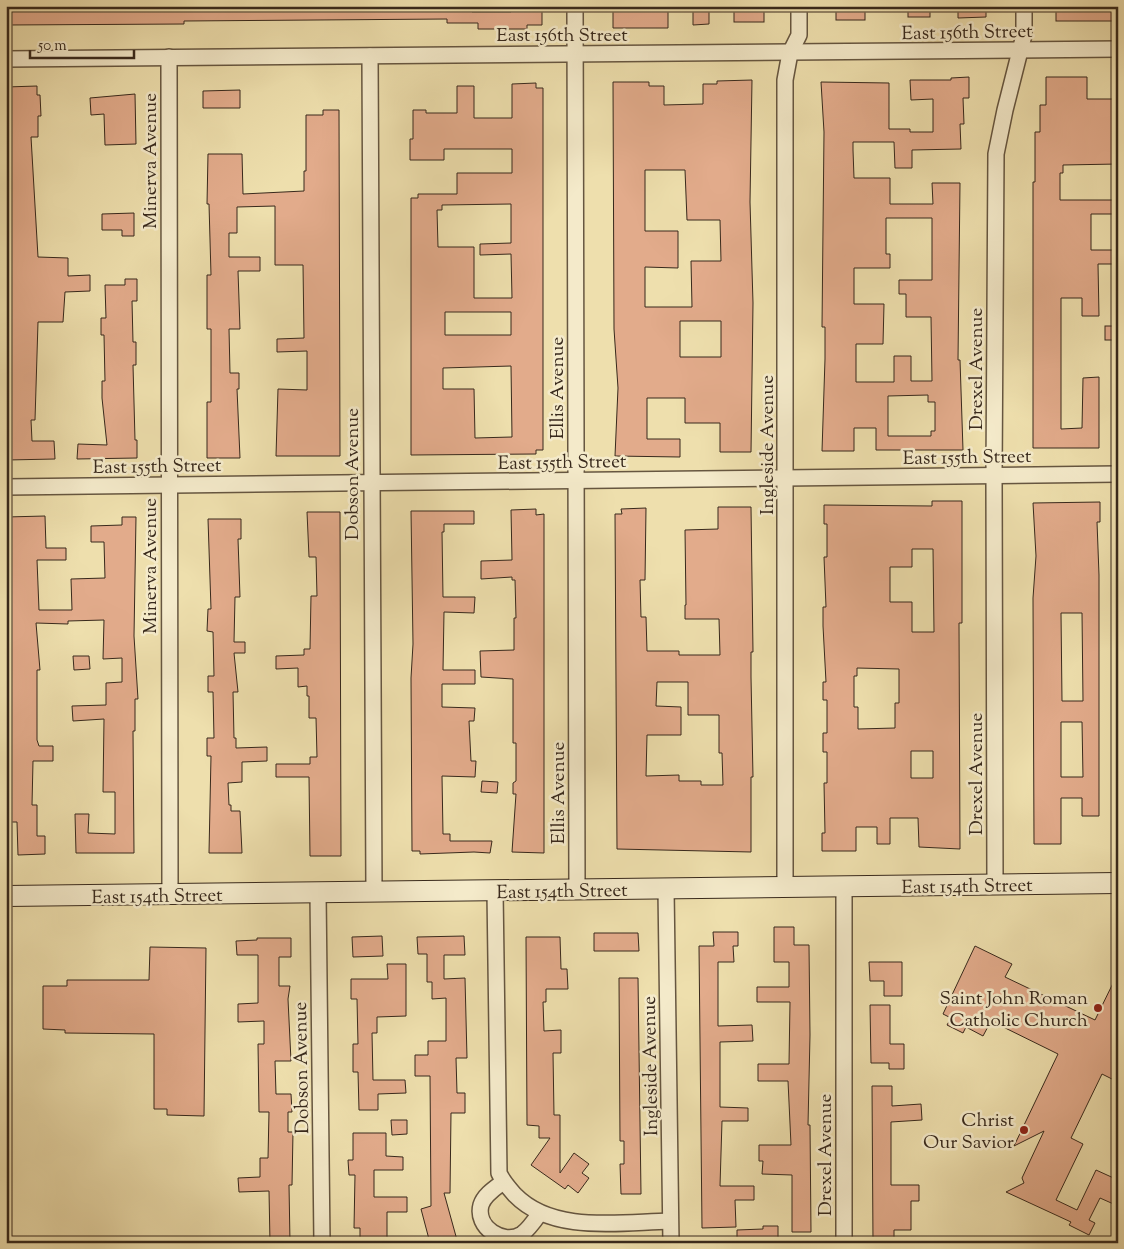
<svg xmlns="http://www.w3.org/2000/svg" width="1124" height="1249" font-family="'Sorts Mill Goudy',serif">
<rect width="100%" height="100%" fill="#eedfad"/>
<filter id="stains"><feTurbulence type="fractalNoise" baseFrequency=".004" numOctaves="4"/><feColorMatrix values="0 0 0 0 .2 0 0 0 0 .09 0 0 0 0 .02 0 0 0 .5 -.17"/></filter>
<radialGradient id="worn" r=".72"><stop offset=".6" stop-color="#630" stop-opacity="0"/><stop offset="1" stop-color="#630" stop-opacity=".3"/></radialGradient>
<g fill="#e2ab8b" stroke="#38291c" fill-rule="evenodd">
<path d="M6 6H472V12H511V6H542V25H527V29H478V23H447V19L184 21V24L6 25Z"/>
<path d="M613 6H646V9H668V28H613Z"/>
<rect x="734" y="6" width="30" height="16"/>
<rect x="836" y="6" width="29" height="14"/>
<rect x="908" y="6" width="22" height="11"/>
<path d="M958 6H986V17L958 18Z"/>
<rect x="1056" y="6" width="62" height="15"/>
<path d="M693 11H709V24L693 25Z"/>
<path d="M969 77V98H963L964 124H960L961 149 912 150V168H895L894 142H853V150L854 178H890V204H933L932 183H960L958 360H960L963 450H876V428H854V451H822L825 359V327H822L824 132 821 82 889 83V129H910V132H933V99L911 100 910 80H951V78ZM886 218H932V280H899V294H906V317H931L932 381H911V356H894V382H856V344H883L884 304H854V268H890V254H886ZM928 395V402H935V431H931V436H888V396Z"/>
<path d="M1046 77H1087V99H1118V164L1063 165V173H1060V200H1118V214H1091V250H1118V264H1098L1099 316H1082V298H1061V429L1082 428 1083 378 1099 377V448H1033V182H1035V132H1040V105H1046Z"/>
<path d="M752 80 750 202 753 303 751 452H720V423H685V398H647V439H680V457L615 456 618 388 614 329 613 82H649V86H664V105L703 104V84H717V81ZM645 170H685L687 220H720L721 261H691L692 307H645V267L678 268V231H645ZM680 321H721V357H680Z"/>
<path d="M536 83V88H543V450H536V454L411 455V198H418V194H457V173H512V149H444V160H410V139H413V110H426V113H457V86H474V118H512V84ZM511 204V243L480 244V255L511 254 512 298H474V247H438L437 210H442V205ZM445 312H511V335H445ZM511 366 512 437 475 438 474 389H443V368Z"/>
<path d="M37 86V95H40L41 116H38V137H31L38 257 68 258V276L90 275V291L65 292 63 322H38L35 420H31L32 441H54L55 459 7 460 6 87Z"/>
<path d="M240 90V108H203V91Z"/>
<path d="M135 94 136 144 105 145 104 114 91 115 90 98Z"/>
<path d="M323 110H339L340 456H276L278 389 307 390V351L277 352V339L304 338 303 265H275V206L237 207V233H229V257H260V271H238L240 329H229L230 373H239V389H237L240 458H207V402H211V329H207V275H211L209 204H207L208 154H242L243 194 304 191V171H306V115H323Z"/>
<path d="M134 213V236H122V230H102V214Z"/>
<path d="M125 279H137V301H132L133 342H136V365H133L135 440H137V458L77 459 78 444 107 445 102 398V381H105L104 335H101V318H106L105 285H125Z"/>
<rect x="1105" y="326" width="13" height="14"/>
<path d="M932 501H962V623H959L960 849 919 847 918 818H890V844H877V827H856V851H822V833H825L824 783H827V752H823V733H827V700H823V682H826L823 626V607H826L824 557H827V524H824V505L932 506ZM912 549H933L934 632H912V602H890V567H912ZM857 668 899 669V703H895V728L858 729V707H854V676H857ZM911 751H933V778H911Z"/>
<path d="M1100 502V522H1097L1099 575V816H1082V798H1061V844H1034L1033 598 1036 556 1033 503ZM1061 613H1082L1083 701H1062ZM1061 722H1082L1083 777H1061Z"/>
<path d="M718 507H751L753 652H751V677L753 777H751V852L617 849 615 514H622L621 509 646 508 645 580H640L641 617H646L647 651H679V655H720L719 619H685V605H686L685 530 718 529ZM657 682H688V715H719V753H722L723 785H701V781H679V775L646 776 647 735H681V707L656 706Z"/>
<path d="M536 509V515L544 514V853L512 852 516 794H513V783L516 781V743H513V679L481 677 480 651 514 650V618H516L515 580H512V577L481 579V561L512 560 511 510Z"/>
<path d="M411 511H474V524H444V532H442L443 597H475L474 613 444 612 443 670H475V684H442V707L475 708 474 721H469L471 761H476L475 777 442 776 443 834H450V841H492L490 853 474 852 420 854V851H412L411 678 413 644Z"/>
<path d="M307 512H340L341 856H310L309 777H276V764H310V757H317L316 718H309V696H307V686L298 687V668L276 669V656L304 655V649H310L311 596H317L316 557H309Z"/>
<path d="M45 516 46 548H66V560H37L39 610H72L71 579 105 578 104 542H91V526L122 525V517H136L134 636 138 699H135V731H133L134 853H76L75 814H89L88 833 115 834V792H103L104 719 73 721 72 706 106 705V683L122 682V658L103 659 104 620 68 621V624L36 623 40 670H37V740L39 746H53V761H33L32 805H37V836H45V854L18 855 17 822H8L6 517Z"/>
<path d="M208 519H241V539H238L240 597H235L234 642H245V653H234L238 692H233L234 738H236V748L267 747V761L242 762V782L228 783 229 805H231V811H240L242 853H209L211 756H207V738H214L213 692H208V676H214L213 632 207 631 208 609H211Z"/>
<path d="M73 656H89L90 669 74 670Z"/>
<path d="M482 781 498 782 497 793 481 792Z"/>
<path d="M774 927H794V945H809L810 1035 808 1125H810L811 1232H792V1175L762 1174 763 1161H759V1145H791L788 1081H758V1064H789L790 1002H757V987H789V962H774Z"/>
<path d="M713 932H738V946H733L734 962H718V1026L752 1025 753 1041 720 1042V1107L748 1108V1121H722L720 1186H754V1200H735L736 1227 702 1228 699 946H714Z"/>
<path d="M594 933H638L639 951H594Z"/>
<path d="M382 936 383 956 353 957 352 937Z"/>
<path d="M464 936 465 955H444V979L465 978 467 1058H456L457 1093H465V1113H451L450 1193H444L457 1240 430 1243 421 1209 431 1206 430 1076H415V1055H428V1041H446V998L432 999V982H427V954H418L417 937Z"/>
<path d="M526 937H560L561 969H567L568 989H546V1002H543L544 1031 561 1030V1053H553L554 1115H560V1173L574 1153 589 1164 582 1173 589 1178 578 1193 568 1185 565 1189 531 1165 550 1138H539V1126L527 1125Z"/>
<path d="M257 938H291V957H279V986H290L288 999 291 1061H275L276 1094H291L292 1112H288V1132H293L292 1185H289L290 1243H270L269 1191 239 1192 238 1178 260 1177V1158H268L269 1112H259L258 1044H264V1021L238 1022V1004L258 1003V955H237L236 941 257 940Z"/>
<path d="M975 946 1012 964 1005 977 1095 1020 1118 973V1082L1102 1074 1071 1138 1083 1144 1056 1200 1077 1210 1096 1170 1118 1180V1206L1100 1198 1089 1220 1095 1223 1089 1235 1069 1225 1071 1222 1006 1192 1024 1183 1022 1178 1044 1131 1014 1146 1058 1054 991 1021 983 1036 966 1027 963 1033 947 1025 951 1018 943 1014Z"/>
<path d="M150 947 206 948 204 1116 167 1115V1109H154V1034L65 1033V1030L43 1029V986H67V980H149Z"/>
<path d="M869 962H902V996H884V981H870Z"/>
<path d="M387 964H406V1016L377 1017V1033H372L373 1080H405L406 1093 378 1094V1110H359L358 1072H353V1044H358L357 999H351V979H388Z"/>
<path d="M619 978H638L641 1194H621L620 1164H624V1141H620Z"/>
<path d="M870 1005H890V1044H904V1069H889V1063H871Z"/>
<path d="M872 1086H892V1106L921 1104 922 1120 891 1122V1185H919V1201H911V1230H894V1243L873 1242Z"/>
<path d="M391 1120H407V1134L392 1135Z"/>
<path d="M353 1133H386V1156L403 1157V1170H374V1197H407V1212H387V1243H360V1228H354L355 1175H349L348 1160H353Z"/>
<path d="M763 1226H778V1240L737 1241V1230L763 1229Z"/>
</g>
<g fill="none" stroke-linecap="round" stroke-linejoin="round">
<g stroke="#665640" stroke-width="18">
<g id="street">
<path d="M575 6 577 889"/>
<path d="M370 56 374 892"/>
<path d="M169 57 170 895"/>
<path d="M6 59 1118 49"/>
<path d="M6 487 1118 474"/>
<path d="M995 885 994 476 996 154 1005 110 1024 35V6"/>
<path d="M785 887V80L790 53 799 35V6"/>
<path d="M844 887V1243"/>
<path d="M666 889 671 1243"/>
<path d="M495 891 499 1173C503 1182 508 1187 515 1195 553 1234 620 1222 670 1221"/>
<path d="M318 893 322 1243"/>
<path d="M503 1182C495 1188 484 1195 481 1205 475 1227 503 1246 522 1234 528 1230 535 1220 540 1213"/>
</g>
</g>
<g stroke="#38291c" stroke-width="22">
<path id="secondary" d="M6 896 1118 883"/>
</g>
<use href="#street" stroke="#f4eaca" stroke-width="15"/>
<use href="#secondary" stroke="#f4eaca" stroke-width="20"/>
</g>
<g fill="#8f2418" stroke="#f4eaca" stroke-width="2">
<circle cx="1098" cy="1008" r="5"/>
<circle cx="1024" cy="1130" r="5"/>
</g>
<g text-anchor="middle" stroke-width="5" stroke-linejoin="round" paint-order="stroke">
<g font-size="19" fill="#38291c" stroke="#f4eaca">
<text transform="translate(967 31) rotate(-1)" y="7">East 156th Street</text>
<text x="562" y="41">East 156th Street</text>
<text transform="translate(149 161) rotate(-90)" y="7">Minerva Avenue</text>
<text transform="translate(975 369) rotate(-90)" y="7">Drexel Avenue</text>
<text transform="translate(556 388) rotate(-90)" y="7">Ellis Avenue</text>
<text transform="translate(766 445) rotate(-90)" y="7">Ingleside Avenue</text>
<text transform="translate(967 456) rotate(-1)" y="7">East 155th Street</text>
<text transform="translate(562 461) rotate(-1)" y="7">East 155th Street</text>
<text transform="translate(157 465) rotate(-1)" y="7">East 155th Street</text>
<text transform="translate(351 474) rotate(-90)" y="7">Dobson Avenue</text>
<text transform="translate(149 566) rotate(-90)" y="7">Minerva Avenue</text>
<text transform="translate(975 774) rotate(-90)" y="7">Drexel Avenue</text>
<text transform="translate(557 793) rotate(-90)" y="7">Ellis Avenue</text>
<text transform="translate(967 885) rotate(-1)" y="7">East 154th Street</text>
<text transform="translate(562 890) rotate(-1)" y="7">East 154th Street</text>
<text transform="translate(157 895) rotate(-1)" y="7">East 154th Street</text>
<text transform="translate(649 1066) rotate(-91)" y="7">Ingleside Avenue</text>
<text transform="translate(300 1068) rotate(-91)" y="7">Dobson Avenue</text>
<text transform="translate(824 1155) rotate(-90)" y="7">Drexel Avenue</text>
</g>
<g font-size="19" fill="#38291c" stroke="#f4eaca" text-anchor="end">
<text x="1088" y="1004">Saint John Roman<tspan x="1088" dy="22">Catholic Church</tspan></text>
<text x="1014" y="1126">Christ<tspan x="1014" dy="22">Our Savior</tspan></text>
</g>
</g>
<rect width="1124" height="1249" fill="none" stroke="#eedfad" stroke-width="25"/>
<rect x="8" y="8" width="1109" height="1234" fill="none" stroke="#38291c" stroke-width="2.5"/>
<rect x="12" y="12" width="1099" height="1224" fill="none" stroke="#38291c"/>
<path d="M30 50v8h104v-8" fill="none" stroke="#38291c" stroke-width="2.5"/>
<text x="38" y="50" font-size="15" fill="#38291c" stroke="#f4eaca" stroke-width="4" paint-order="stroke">50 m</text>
<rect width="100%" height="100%" filter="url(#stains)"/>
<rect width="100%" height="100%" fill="url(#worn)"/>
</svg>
